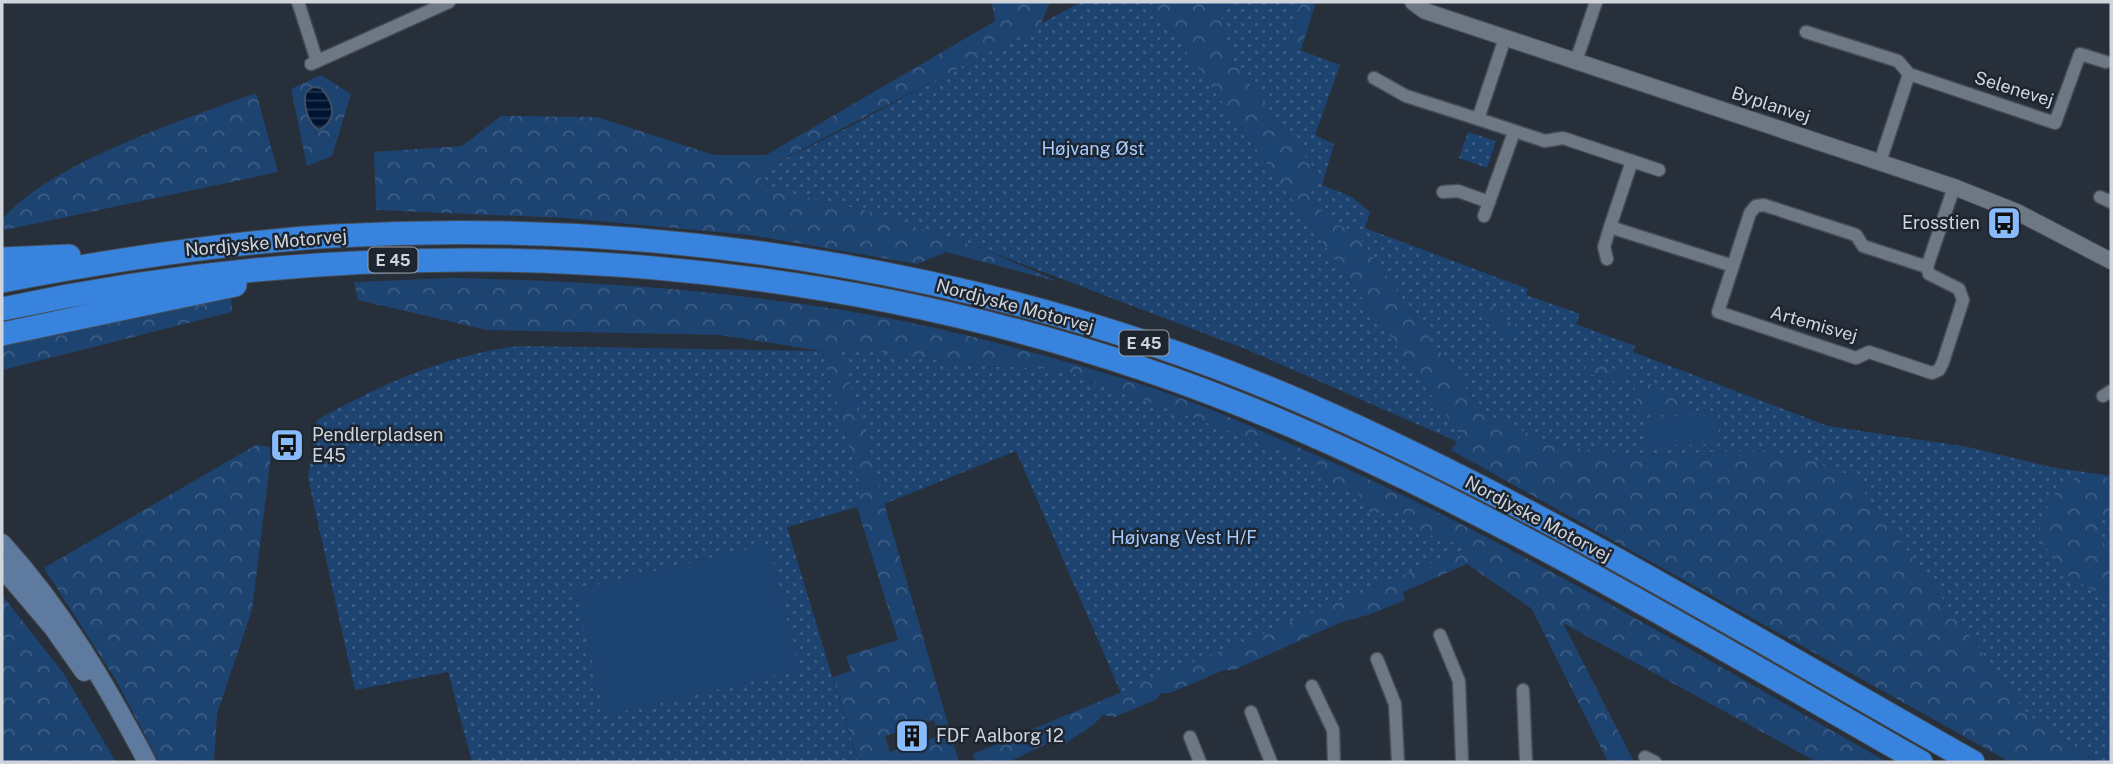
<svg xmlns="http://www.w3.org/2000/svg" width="2113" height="764" font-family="'Public Sans',sans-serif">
<defs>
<pattern id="green-dots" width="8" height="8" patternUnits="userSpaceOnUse" patternTransform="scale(1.75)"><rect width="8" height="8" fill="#1d4371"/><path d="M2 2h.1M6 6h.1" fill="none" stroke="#3d5d85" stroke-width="1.8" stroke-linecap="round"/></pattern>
<pattern id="forest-crowns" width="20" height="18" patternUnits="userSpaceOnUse" patternTransform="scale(1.75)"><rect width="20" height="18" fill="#1d4371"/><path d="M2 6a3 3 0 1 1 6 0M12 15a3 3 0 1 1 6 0" fill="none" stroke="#3d5d85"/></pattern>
<pattern id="water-rules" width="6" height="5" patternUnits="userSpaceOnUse" patternTransform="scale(1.75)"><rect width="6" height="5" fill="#001431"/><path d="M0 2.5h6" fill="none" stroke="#24354e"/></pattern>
</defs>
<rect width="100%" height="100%" fill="#272f3a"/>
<g fill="url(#green-dots)">
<path d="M1081 2H1151L1461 436 1458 442 1248 350 983 249 867 211 760 187 762 170 849 127Z"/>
<path d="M1229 2H1298L1300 5 1289 46 1340 65 1315 135 1334 144 1322 185 1352 197 1370 212 1365 228 1528 289 1526 295 1580 314 1576 324 1635 346 1633 352 1828 426 1968 447 2051 467 2111 476V762L2097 761 2028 715 1852 476 1765 450 1645 455 1564 447 1500 422 1479 407 1356 233 1332 222 1303 189 1319 175 1231 59 1221 19Z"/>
<path d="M1468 132 1496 141 1487 168 1459 158Z"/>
<path d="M520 346 822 351 860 486 857 507 787 527 858 762H472L448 672 355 690 308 478 317 420C380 385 448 354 520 346Z"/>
<path d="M838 347 983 366 1060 369 1316 463 1334 491 1356 489 1402 511 1420 532 1453 542 1463 550 1121 693 1016 451 884 504Z"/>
</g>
<g fill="url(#forest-crowns)" fill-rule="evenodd">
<path d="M992 2H1050L1040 26 762 170 760 186 867 211 983 249 1059 282 946 252 917 264 750 235 565 218 376 210 374 152 462 146 501 116 597 117 714 155H766L995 21Z"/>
<path d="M1151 2H1229L1221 19 1231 59 1319 175 1303 189 1332 222 1356 233 1479 407 1500 422 1564 447 1645 455 1765 450 1802 457 1852 476 2028 715 2096 761 2105 762H2010L1451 450 1461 436Z"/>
<path d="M1298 2H1316L1301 50 1289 46 1300 5Z"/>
<path d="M321 75 351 94 332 156 307 166 291 89Z"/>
<path d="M256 93 278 172 5 230 2 220C49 163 185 119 256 93Z"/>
<path d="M452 278C589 281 725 290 860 313 952 329 1047 355 1137 383 1195 401 1253 427 1309 452 1509 539 1697 655 1887 762H1817L1563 623 1634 762H1608L1532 609 1467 564 1403 592 1405 599C1394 606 1356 620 1344 621L1234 670H1224L1170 693H1161L1157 699 1115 717 1103 715 1092 726 1063 745 1048 743 1009 762H975L973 754 1463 550 1453 542 1420 532 1401 511 1370 513 1356 489 1334 491 1316 463 1060 369 983 366 839 347 959 762H858L833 677 851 671 846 656 898 640 857 507 860 486 822 351 720 335 487 330 358 300 354 282ZM934 720 939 736 890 752 885 736Z"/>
<path d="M231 297 232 312 2 370V344Z"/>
<path d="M1494 306 1506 315 1507 321 1514 324 1517 329 1509 337 1484 318 1485 311Z"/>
<path d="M1587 358 1632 376C1615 388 1601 379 1585 371Z"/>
<path d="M1648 383 1694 406 1692 412H1640L1634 386Z"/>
<path d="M256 445 272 447 252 610 217 714 214 762H159L116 680 44 568Z"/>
<path d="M2087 476 2111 479V513L2100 523V538L2111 553V596C2071 583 2057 572 2039 534 2049 500 2051 487 2087 476Z"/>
<path d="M2 595 64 674 116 762H2Z"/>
</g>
<g fill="#1d4371">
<path d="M1718 415 1719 444 1645 446V417Z"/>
<path d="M769 544 799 670 605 716 575 590Z"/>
</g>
<path fill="url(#water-rules)" stroke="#3e4e64" stroke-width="2" d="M313 87 321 88C334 102 338 120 319 130 307 123 303 104 306 92Z"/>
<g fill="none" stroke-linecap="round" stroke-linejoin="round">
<g stroke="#464c55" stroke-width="15">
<g id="minor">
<path d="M298 2 317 61"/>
<path d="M1806 32 1898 61 1909 74 2055 123 2080 54 2106 62"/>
<path d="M1505 38 1478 119 1545 141 1563 138 1632 161 1610 227 1733 266 1750 213 1756 206 1764 205 1856 235 1863 246 1927 267 1954 187"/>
<path d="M1576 61 1596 2"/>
<path d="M311 64 449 2"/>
<path d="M1374 78 1406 96 1478 119"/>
<path d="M1632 161 1659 170"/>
<path d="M1880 162 1909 74"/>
<path d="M1443 192 1458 191 1489 202"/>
<path d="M2100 197 2111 202"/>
<path d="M1484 216 1514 132"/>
<path d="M1607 259 1604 247 1610 227"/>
<path d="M1733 266 1718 312 1856 358 1869 352 1932 373 1939 370 1943 362 1963 300 1959 289 1929 274 1927 267"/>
<path d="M2103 396 2111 391"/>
<path d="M1440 635 1459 681 1462 762"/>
<path d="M1377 659 1395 704 1398 762"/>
<path d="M1312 686 1333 730 1334 762"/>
<path d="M1523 690 1526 762"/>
<path d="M1251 712 1271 762"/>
<path d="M1190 737 1200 762"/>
<path d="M1645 757 1655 762"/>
</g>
</g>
<g stroke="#464c55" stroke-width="18">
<path id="tertiary" d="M1413 2 1425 11 1954 187 2017 212 2111 261"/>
</g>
<g stroke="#464c55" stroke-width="20">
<g id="secondary">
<path d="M2 543C62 609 106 684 147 762"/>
<path d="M2 568 53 628 84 672"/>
</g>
</g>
<g stroke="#464c55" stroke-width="25">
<g id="motorway">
<path d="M2 259 69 256"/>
<path d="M2 281C112 260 222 243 334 236 671 217 1019 275 1327 413 1550 513 1760 642 1973 762"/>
<path d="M2 309C430 218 888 252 1292 426 1510 520 1715 645 1921 762"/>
<path d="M2 334 235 285"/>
</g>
</g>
<use href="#minor" stroke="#6e7784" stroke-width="12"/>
<use href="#tertiary" stroke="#6e7784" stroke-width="16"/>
<use href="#secondary" stroke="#5e7b9f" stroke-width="18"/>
<use href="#motorway" stroke="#3783de" stroke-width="23"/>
</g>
<defs>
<g id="bus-square" transform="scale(1.75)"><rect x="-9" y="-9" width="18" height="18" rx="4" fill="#88bbfc" stroke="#1d2530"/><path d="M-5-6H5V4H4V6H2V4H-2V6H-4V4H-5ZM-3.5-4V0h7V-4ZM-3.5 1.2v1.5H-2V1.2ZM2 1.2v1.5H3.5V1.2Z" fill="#111"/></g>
<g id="building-square" transform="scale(1.75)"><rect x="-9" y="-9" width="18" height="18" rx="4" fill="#88bbfc" stroke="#1d2530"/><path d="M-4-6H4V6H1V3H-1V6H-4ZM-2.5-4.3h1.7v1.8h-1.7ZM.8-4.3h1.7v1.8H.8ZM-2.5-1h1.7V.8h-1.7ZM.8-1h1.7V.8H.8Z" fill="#111"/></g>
</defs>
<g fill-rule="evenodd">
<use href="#bus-square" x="2004" y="223"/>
<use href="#bus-square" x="287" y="445"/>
<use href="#building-square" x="912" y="736"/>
</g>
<g text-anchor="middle" stroke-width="5" stroke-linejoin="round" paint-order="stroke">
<g fill="#1d2530" stroke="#9aa0a8" stroke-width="2">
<rect x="368.5" y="247.5" width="49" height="25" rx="5"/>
<rect x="1119.5" y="330.5" width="49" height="25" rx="5"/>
</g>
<g font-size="16" font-weight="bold" fill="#d0d5dc">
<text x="393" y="266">E 45</text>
<text x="1144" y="349">E 45</text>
</g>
<g font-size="18" fill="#d0d5dc" stroke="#1d2530">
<text transform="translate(2014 89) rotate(17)" y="6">Selenevej</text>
<text transform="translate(1771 105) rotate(18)" y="6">Byplanvej</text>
<text transform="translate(266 243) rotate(-5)" y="6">Nordjyske Motorvej</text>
<text transform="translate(1015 306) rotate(15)" y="6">Nordjyske Motorvej</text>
<text transform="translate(1814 324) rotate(16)" y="6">Artemisvej</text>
<text transform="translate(1538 519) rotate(28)" y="6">Nordjyske Motorvej</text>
</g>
<g font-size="18" fill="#a5ccff" stroke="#1d2530">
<text x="1093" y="155">Højvang Øst</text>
<text x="1184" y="544">Højvang Vest H/F</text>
</g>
<g font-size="18" fill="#d0d5dc" stroke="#1d2530" text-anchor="start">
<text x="1980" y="229" text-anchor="end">Erosstien</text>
<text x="312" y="441">Pendlerpladsen<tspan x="312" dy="21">E45</tspan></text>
<text x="936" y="742">FDF Aalborg 12</text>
</g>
</g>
<rect width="2113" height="764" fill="none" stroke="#d0d5dc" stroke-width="7"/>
</svg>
